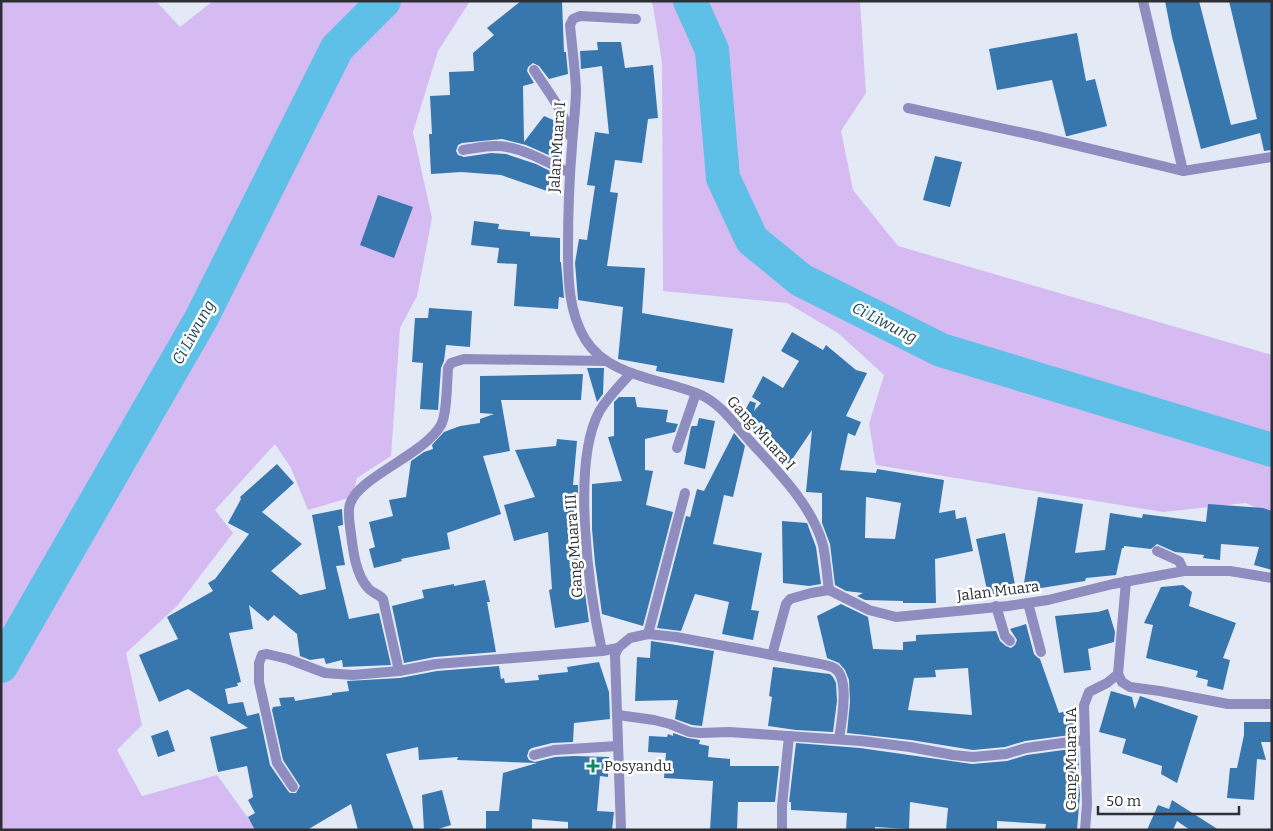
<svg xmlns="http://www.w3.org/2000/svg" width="1273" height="831" font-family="Bitter,serif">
<rect width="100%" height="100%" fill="#e4e9f6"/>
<g fill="#d6bbf3">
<path d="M1 1H156L180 27 213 1H470L438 51 413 132 432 218 417 296 400 328 391 456 357 478 352 497 308 510 291 468 275 444 215 510 233 533 177 606 126 653 142 725 117 750 142 796 217 775 257 830H1Z"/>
<path d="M651 1H860L866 93 841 131 853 190 898 246 1272 355V516L1246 503 1163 512 876 465 869 424 884 375 838 333 787 303 663 291 662 62 653 6Z"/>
</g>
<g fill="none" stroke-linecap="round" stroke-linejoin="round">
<g stroke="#5ebfe7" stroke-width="34">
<path d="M690 1 712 50 723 178 752 240 801 280 941 350 1272 450"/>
<path d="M1 666 201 319 337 48 384 1"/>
</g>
</g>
<g fill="#3877ae" fill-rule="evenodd">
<path d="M521 1H562L564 52H566L568 74 549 79 539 66 533 63 528 67 527 71 534 83 523 86 524 142 544 116 558 122 557 127 561 128 562 133V161L526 145 502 139 462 143 458 145 456 151 458 155 464 157 491 153 506 154 536 164 554 173 547 191 501 175 461 172 431 174 429 134H432L430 96 450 95 449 72 474 71 473 53 494 35 487 28Z"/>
<path d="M1165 1H1199L1231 125 1257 119 1229 1H1272V150L1264 151 1260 133 1201 149 1172 37Z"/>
<path d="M1077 33 1086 81 1095 79 1107 126 1068 136H1066L1052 80 997 90 989 49Z"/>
<path d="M597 42H621L625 68 653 65 658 118 648 119 642 163 615 160 610 192 618 193 607 266 645 268 642 313 733 329 724 383 656 371 657 366 618 359 623 307 578 300 575 263 579 239 587 240 595 186 587 185 595 132 609 134 602 66 581 69 580 51 598 50Z"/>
<path d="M935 156 962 162 950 207 923 200Z"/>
<path d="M378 195 413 207 394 258 360 245Z"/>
<path d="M474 221 499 224 498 229 530 232V236L560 238V262H561L564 298 559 297 558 309 514 306 517 264 497 263 499 248 471 245Z"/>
<path d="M429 308 472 311 470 347 446 345 444 361 441 368 438 410 420 409 423 363 412 362 415 318H428Z"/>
<path d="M792 332 823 350 826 345 856 370 867 373 846 416 861 422 855 436 848 433 840 470 876 473 877 469 944 480 939 513 955 510 956 519 966 517 973 551 935 559 936 603H903V601L865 600 857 596 863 593 846 591 835 585 830 544 822 523V493L806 492 812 430 789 464 765 447 740 420 750 401 756 403 754 411 761 403 752 397 763 376 783 388 799 361 781 351ZM866 497 901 503 895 539 865 538Z"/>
<path d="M587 368H604L603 394 597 402Z"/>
<path d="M583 374 581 400H501L510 451 483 456 501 514 447 533 450 549 401 559 402 561 374 568 369 549 375 547 369 522 393 516 389 500 406 497 411 461 424 452 433 449 432 445 444 432 460 426 480 423V419L494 414 480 413V376Z"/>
<path d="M619 397H635L637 407 668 410 666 422 678 424 675 432 645 439V470L653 471 646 505 673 512 643 626 602 614 595 563 592 529V484L622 481 608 437 614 436V402Z"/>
<path d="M699 418 715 421 705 469 684 464 691 427 692 426H697Z"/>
<path d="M734 433 745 446 733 497 724 495 713 544 762 553 751 610 759 611 753 640 722 634 729 602 695 594 681 631 657 628 686 516 690 517 697 489 704 491Z"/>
<path d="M557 439 577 441 573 485H578V529L581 564 589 622 555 628 549 590 552 589 548 532 514 541 504 505 535 497 515 450 556 446Z"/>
<path d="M277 464 294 483 262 512 302 544 271 571 300 595 326 589 312 515 342 509 343 525 338 526 345 565 336 566 349 619 379 613 391 665 343 667 342 660 326 664 324 658 310 660 300 656 297 634 274 615 268 621 249 605 253 629 229 633 241 682 237 683 238 686 225 689 228 704 243 702 247 716 259 713 270 765 288 791 290 793H296L300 786 283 760 272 710 273 707 281 706 279 698 294 697 295 701 332 695V693L349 691 347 681 400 678 437 671 499 666 501 679 504 678 505 683 539 680 538 675 568 672 567 667 599 662 609 692 610 719 574 723 573 742 552 743 532 748 529 750 527 756 529 760 535 762 555 757 574 756 609 757 608 777 600 776 597 811 614 812 612 830H568V822L532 819V830H486V811H499L503 773 537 763 457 760 458 757 419 760 418 747 386 754 414 830H358L351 804 307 830H255L248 817 255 813 248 800 253 797 247 766 218 772 210 737 248 728 188 689 159 702 139 655 178 639 167 617 213 591 208 583 215 579 249 534 228 523 241 499 240 497Z"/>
<path d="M1038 497 1083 504 1075 553 1105 550 1110 513 1142 518 1143 514 1206 522 1208 504 1263 508 1272 511V570L1254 565 1259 547 1221 544 1220 560 1203 558 1204 555 1175 552 1157 544 1151 549 1124 546V548H1122L1116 575 1086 578 1085 581 1035 589 1034 586 1023 589Z"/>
<path d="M782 521 807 523 816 547 821 584 809 586 783 583Z"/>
<path d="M1005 533 1016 590 993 595 992 589 987 590 976 539Z"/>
<path d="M485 580 490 602H487L496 652 435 657 404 663 392 606 424 598 422 590 454 584V586Z"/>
<path d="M1183 585 1192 592 1189 606 1236 623 1223 658 1230 660 1223 690 1207 686 1208 680 1196 677 1198 671 1146 658 1153 625 1144 623 1161 587Z"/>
<path d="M841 604 868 617 873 649 903 650V642L916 641V635L996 631 1000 641 1006 646 1011 648 1015 645 1017 640 1010 629 1026 624 1034 654 1037 657 1040 659 1059 713 1077 708 1078 734 1025 741 1005 747 973 750 911 740 847 733 850 702 849 680 845 670 839 663 827 658 817 616ZM968 668 972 715 908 710 914 678 936 677 935 670Z"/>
<path d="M1108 609 1115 632 1114 642 1088 649 1091 670 1064 673 1055 616 1098 612Z"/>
<path d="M651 641 714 651 702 726 692 725 675 719 678 700 635 701 637 657 650 658Z"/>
<path d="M773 667 830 674 833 677 836 683 837 701 833 732 796 730 768 726 772 697 769 696Z"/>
<path d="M1111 691 1132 697 1135 709 1140 696 1198 716 1177 783 1161 774 1162 766 1122 753 1126 739 1099 732Z"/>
<path d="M1244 722H1272V742H1261L1266 760 1257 759 1254 800 1227 798 1230 768H1237L1244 735Z"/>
<path d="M168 730 175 751 158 757 151 736Z"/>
<path d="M673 733 688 738 700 740 699 744 709 746 708 757 730 759V766H779L775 802H738L737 830H710L713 781 664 778 666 753 648 752 649 736 667 737 668 734 673 736Z"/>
<path d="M796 743 860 748 972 764 1007 761 1027 755 1078 748 1079 769H1077L1080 794 1077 830H1045L1046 824 997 821V830H946L948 808 910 802 909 829 875 827V830H846L847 813 791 810V802H789Z"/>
<path d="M442 790 451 825 435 830H424L422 795Z"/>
<path d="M1172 800 1219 830H1190L1177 821 1173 830H1147L1158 805 1169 809Z"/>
</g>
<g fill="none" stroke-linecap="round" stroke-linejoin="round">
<g stroke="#8f8cbf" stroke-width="10">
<path d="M1143 1 1183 171"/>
<path d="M908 108 1037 136 1183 171 1272 157"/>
</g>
<g stroke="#8f8cbf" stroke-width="10">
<path d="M636 19 580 16 573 19 570 25C572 47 575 68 576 89 576 108 573 127 572 146 569 181 568 216 568 251 568 281 569 312 585 339 609 378 662 378 701 395 721 404 735 425 750 441 777 471 812 505 823 545 826 560 827 576 829 590"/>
<path d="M534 70C547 90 565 112 570 136"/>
<path d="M463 150C477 148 493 144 507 147 529 151 550 164 570 173"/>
<path d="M677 448 696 393"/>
<path d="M1157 551 1179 561 1184 571"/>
<path d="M1126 581 1118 674 1122 682 1130 687 1160 691 1228 704H1272"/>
<path d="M1028 603 1041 652"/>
<path d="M996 606 1005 636 1010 641"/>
<path d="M648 634 685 493"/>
<path d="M602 651C589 592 571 465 599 412 607 398 620 385 631 373"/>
<path d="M772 655 786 604 790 599 811 593 829 590 869 610 896 617 1008 606 1048 600 1113 584 1184 571H1230L1272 578"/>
<path d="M399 671 383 599C379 594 372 593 368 588 356 575 353 551 351 534 350 525 347 513 350 504 358 477 424 455 441 425 447 414 447 382 448 368L451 363 464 359 605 361"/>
<path d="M618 715 654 720 670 724 690 732 700 733 729 732 861 741 910 747 953 755 973 757 1006 754 1026 748 1084 740"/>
<path d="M534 755 554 750 618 746"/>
<path d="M293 787 277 763 259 682V663L262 655 267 654 288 659 325 673 353 675 399 671 436 664 602 651 618 648"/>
<path d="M621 830 615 655 618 648 630 638 648 634 676 637 815 663C821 664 829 665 834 668 851 677 841 724 839 739"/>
<path d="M782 830V806L789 736"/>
<path d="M1085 830 1087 804 1084 705 1089 692 1107 683 1118 674"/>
</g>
</g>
<path fill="#0e8769" stroke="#fff" stroke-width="2" d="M590.5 758.5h5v5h5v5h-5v5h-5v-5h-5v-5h5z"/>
<g text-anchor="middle" stroke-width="5" stroke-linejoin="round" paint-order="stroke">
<g font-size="15" fill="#2d2f34" stroke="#fff">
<text transform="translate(557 147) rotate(-86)" y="5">Jalan Muara I</text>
<text transform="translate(761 433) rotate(48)" y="5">Gang Muara I</text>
<text transform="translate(574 546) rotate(-94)" y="5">Gang Muara III</text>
<text transform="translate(998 591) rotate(-7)" y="5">Jalan Muara</text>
<text transform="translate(1071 759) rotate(-90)" y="5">Gang Muara IA</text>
</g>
<g font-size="15" fill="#2d2f34" stroke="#fff" text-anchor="start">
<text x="604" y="771">Posyandu</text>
</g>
<g font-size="16" font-style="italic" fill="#1e485a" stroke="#fff">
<text transform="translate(885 322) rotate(27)" y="6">Ci Liwung</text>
<text transform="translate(193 332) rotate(-61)" y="6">Ci Liwung</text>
</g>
</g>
<rect width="1273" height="831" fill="none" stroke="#2d2f34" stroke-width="5"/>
<path d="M1098 806v8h141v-8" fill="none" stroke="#2d2f34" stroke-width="2.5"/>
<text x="1106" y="806" font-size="15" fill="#2d2f34" stroke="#ffffff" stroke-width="4" paint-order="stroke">50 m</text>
</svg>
